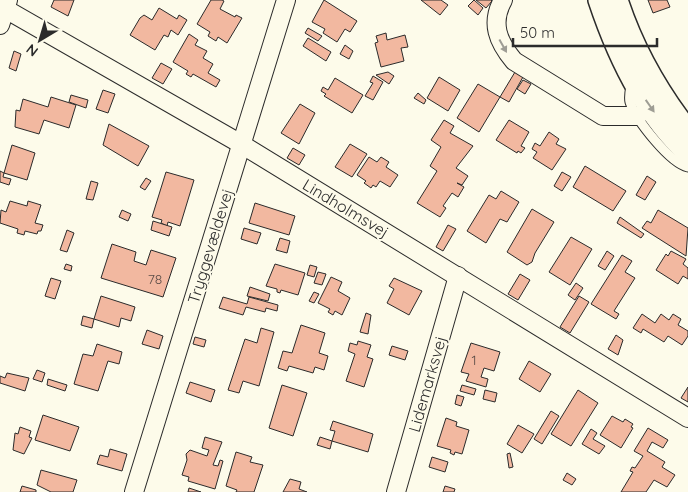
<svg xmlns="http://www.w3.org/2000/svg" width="688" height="492" font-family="Quicksand,sans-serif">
<rect width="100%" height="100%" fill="#fdfbea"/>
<g fill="#f2b8a0" stroke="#2b2b2b">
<path d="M54 0H74L68 16 51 7Z"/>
<path d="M211 0H222L224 1 220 9 235 17 236 15 242 18 227 43 218 37 216 41 208 36 210 32 197 24Z"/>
<path d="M324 0 357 21 350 32 345 29 337 42 323 33 325 29 312 22Z"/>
<path d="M421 0H441L448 5 440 15Z"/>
<path d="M474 0 483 8 478 15 468 6Z"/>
<path d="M476 0H491L492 1 486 8Z"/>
<path d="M648 0H667L670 7 653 13Z"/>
<path d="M159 8 177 19 179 15 187 20 178 35 171 30 168 37 164 35 155 50 130 35 140 18 144 15 152 20Z"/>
<path d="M308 28 322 36 318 41 305 33Z"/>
<path d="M386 33 387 40 405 35 408 47 401 48 404 61 381 67 375 43 378 42 376 36Z"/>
<path d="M189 34 198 40 195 45 207 51 203 58 213 64 208 73 220 80 216 87 193 74 191 77 186 74 188 71 173 62Z"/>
<path d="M308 38 331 52 326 61 303 46Z"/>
<path d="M345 45 353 51 349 59 340 54Z"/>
<path d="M14 51 21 54 16 71 9 68Z"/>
<path d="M161 63 172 69 163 84 152 78Z"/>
<path d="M388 72 394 76 389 84 376 75Z"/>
<path d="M515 72 523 77 509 102 500 97Z"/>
<path d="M373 76 383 82 373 100 365 96 373 83 370 82Z"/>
<path d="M439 77 460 90 448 111 427 98Z"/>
<path d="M335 78 363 95 352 113 324 96 326 94 321 91 323 87 328 90Z"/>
<path d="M523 80 531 84 525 94 517 89Z"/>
<path d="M478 84 500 97 479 132 457 118Z"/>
<path d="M103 90 115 94 108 113 96 109Z"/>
<path d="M418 93 426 100 424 104 414 98Z"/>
<path d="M71 95 88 100 86 108 69 102Z"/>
<path d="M51 97 76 105 69 128 44 120 39 134 15 127 16 110 20 111 23 99 48 107Z"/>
<path d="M300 104 315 113 299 144 281 133Z"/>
<path d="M444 120 454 126 450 133 473 146 456 168 468 176 462 185 457 183 464 187 458 197 452 193 443 206 446 208 440 217 417 203 437 171 430 166 441 147 431 140Z"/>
<path d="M509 120 529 132 521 146 525 148 521 153 518 151 517 153 496 140Z"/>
<path d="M109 124 149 146 138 166 103 145Z"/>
<path d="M549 132 559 139 556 144 566 149 552 170 533 158 537 152 532 149 535 143 540 146Z"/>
<path d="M350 144 367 154 352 177 335 167Z"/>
<path d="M12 145 35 153 27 180 4 173Z"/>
<path d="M293 148 305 155 299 165 287 158Z"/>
<path d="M369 157 377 162 381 157 389 162 386 167 398 175 390 187 380 181 376 187 373 185 371 188 364 183 366 181 357 175Z"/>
<path d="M585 166 626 191 613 211 573 187Z"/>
<path d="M0 171 4 173 3 177 11 179 9 185 0 182Z"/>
<path d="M166 172 194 180 180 226 168 222 167 226 161 223 162 220 152 217Z"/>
<path d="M562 172 571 177 562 191 554 186Z"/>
<path d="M647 176 656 182 645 200 636 195Z"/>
<path d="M146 178 151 181 145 190 140 187Z"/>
<path d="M91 181 98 183 93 200 86 199Z"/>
<path d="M501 191 519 202 507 222 500 219 486 243 467 231 489 195 496 199Z"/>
<path d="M10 201 27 206 28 201 41 205 35 223 43 225 41 231H38L37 234 25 231 24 235 17 233 18 229 0 223 1 210 6 212Z"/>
<path d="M255 203 295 216 289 235 249 223Z"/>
<path d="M532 209 554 222 535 253 532 262 527 265 507 252Z"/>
<path d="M122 210 131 214 128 221 119 217Z"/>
<path d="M658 210 688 228 686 256 642 228 647 221 651 223Z"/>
<path d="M620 217 644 234 641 238 617 223Z"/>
<path d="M153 221 172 227 169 236 151 230Z"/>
<path d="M448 225 456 229 443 251 436 247Z"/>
<path d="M244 228 261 233 257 244 241 239Z"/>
<path d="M67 230 74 233 67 252 60 250Z"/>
<path d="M571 237 592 249 570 285 549 272Z"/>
<path d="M280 238 290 241 287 253 276 250Z"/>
<path d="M112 244 136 252 134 261 146 265 151 250 176 258 163 297 101 278Z"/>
<path d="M607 251 614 256 605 270 598 266Z"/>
<path d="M671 251 686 259 683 264 688 268V279L683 276 678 284 656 270 666 254 668 256Z"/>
<path d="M622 255 632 261 625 272 635 278 614 311 619 314 616 319 591 304Z"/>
<path d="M66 264 72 266 71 271 64 269Z"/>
<path d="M275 264 305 273 298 295 281 290 280 293 277 292V289L266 286Z"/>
<path d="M310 265 317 267 314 277 307 275Z"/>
<path d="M318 272 326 274 322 285 314 283Z"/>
<path d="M520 274 530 280 518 300 508 294Z"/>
<path d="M331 277 342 282 338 291 350 298 342 315 335 311 333 315 328 312 330 309 318 303Z"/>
<path d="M51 278 61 281 55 299 45 296Z"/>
<path d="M394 278 422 291 409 315 387 303 394 289 389 286Z"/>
<path d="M576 283 583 288 575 300 568 295Z"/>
<path d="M250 287 270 294 268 301 247 296Z"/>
<path d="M314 292 319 294 314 303 309 301Z"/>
<path d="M101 296 135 307 131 321 121 318 119 327 94 319Z"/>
<path d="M579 296 589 302 570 333 560 327Z"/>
<path d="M223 297 247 304 249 297 278 305 277 311 266 308 265 312 246 307 243 315 219 308Z"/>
<path d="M366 313 371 315 368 334 360 332Z"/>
<path d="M642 314 655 323 661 314 669 320 673 314 681 319 678 325 688 331V336L682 345 668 336 664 342 643 329 641 333 633 328Z"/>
<path d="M83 316 94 319 92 328 81 325Z"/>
<path d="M301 325 325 333 319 353 328 356 324 370 315 367 313 373 289 366 287 371 278 368 283 351 292 353Z"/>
<path d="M261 328 274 332 259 386 243 381 239 393 228 390 245 339 257 343Z"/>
<path d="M147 330 163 336 159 349 142 344Z"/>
<path d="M616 335 623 340 618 355 608 349Z"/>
<path d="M195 337 206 340 204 347 193 344Z"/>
<path d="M358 341 371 345 367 357 373 359 364 387 346 381 355 354 348 351 350 343 357 345Z"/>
<path d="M471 343 500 352 494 371 484 368 481 377 488 379 486 387 466 381 469 374 461 372Z"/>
<path d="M97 344 122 352 119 364 108 361 98 391 74 384 83 354 93 356Z"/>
<path d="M392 346 408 351 405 360 389 355Z"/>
<path d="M529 361 551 374 540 392 519 379Z"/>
<path d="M37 370 45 373 42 382 33 379Z"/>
<path d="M7 373 29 378 25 391 0 383V376L5 378Z"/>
<path d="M48 379 67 385 65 391 47 385Z"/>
<path d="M190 382 215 390 211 402 186 393Z"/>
<path d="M282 385 307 393 293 436 269 428Z"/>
<path d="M462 385 476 389 474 395 460 391Z"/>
<path d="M688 387V402L681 398Z"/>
<path d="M485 390 497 393 495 402 483 399Z"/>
<path d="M578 390 598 403 571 446 551 434Z"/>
<path d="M457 395 464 397 461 406 455 404Z"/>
<path d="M551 411 559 416 542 444 534 439Z"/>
<path d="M43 415 79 427 70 451 35 440Z"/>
<path d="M612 416 623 422 625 419 633 424 631 427 633 428 621 448 600 435Z"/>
<path d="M446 418 457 422 456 426 469 430 462 454 455 452 454 455 450 453 451 450 437 446Z"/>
<path d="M333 421 373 434 368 452 332 441 335 431 330 430Z"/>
<path d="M518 425 534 434 522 453 507 444Z"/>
<path d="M20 427 31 431 29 437 32 438 24 454 13 450 15 433 18 434Z"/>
<path d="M648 428 668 440 663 448 652 442 647 451 665 462 662 467 675 475 667 487 654 480 646 492H621L633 472 630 471 632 467 635 468 643 456 634 451Z"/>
<path d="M591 429 597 433 593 439 605 446 599 454 582 444Z"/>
<path d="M205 437 222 442 213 465 218 466 220 460 223 461 215 489 188 481 189 477 182 475 187 460 186 454 190 450 207 456 209 450 202 448Z"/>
<path d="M320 437 332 441 330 449 317 445Z"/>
<path d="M110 449 127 454 122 471 97 464 100 455 108 457Z"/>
<path d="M236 452 252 457 250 462 263 465 254 492H236L237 490 226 486Z"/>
<path d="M510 453 513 467 509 468 507 454Z"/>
<path d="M432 457 448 462 445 472 429 467Z"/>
<path d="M41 470 77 480 73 492H51L37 485Z"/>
<path d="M567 473 576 479 572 485 563 480Z"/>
<path d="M290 479 301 482 299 489 307 492H283Z"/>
<path d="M22 486 36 490V492H20Z"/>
<path d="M445 486 455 489 454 492H443Z"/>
<path d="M189 488 201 492H188Z"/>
</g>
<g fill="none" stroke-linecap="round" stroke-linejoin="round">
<g stroke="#2b2b2b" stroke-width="11">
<path id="service" d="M631 86C630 91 629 98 630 102 636 120 670 163 688 167"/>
</g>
<g stroke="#2b2b2b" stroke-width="20">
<g id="minor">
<path d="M503 0C490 23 498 42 514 61L603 116H638"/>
<path d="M0 6 241 144 688 418"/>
<path d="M0 25 8 0"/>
<path d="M134 492 286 0"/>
<path d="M396 492 458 276"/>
</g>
</g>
<g stroke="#2b2b2b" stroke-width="24">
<g id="tertiary">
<path d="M599 0C617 54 645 114 688 153"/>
<path d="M617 0C633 49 656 90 688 131"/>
</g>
</g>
<use href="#service" stroke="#fdfbea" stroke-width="9"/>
<use href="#minor" stroke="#fdfbea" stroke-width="18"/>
<use href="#tertiary" stroke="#fdfbea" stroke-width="21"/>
</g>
<defs><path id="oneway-solid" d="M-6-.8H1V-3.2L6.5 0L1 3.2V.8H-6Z" transform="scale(1.25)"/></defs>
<g fill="#9e9d94">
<use href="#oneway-solid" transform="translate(503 46) rotate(61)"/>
<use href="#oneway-solid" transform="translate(650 106) rotate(55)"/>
</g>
<g text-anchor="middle" stroke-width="4" stroke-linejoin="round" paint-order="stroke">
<g font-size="14" fill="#5d4e48">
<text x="155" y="284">78</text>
<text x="474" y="365">1</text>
</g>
<g font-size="16" fill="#2b2b2b" stroke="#fdfbea">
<text transform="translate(346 208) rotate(31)" y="6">Lindholmsvej</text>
<text transform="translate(210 246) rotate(-73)" y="6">Tryggevældevej</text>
<text transform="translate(427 384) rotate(-74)" y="6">Lidemarksvej</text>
</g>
</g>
<g transform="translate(40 40) rotate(218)" stroke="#fdfbea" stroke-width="4" paint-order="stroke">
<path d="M0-4L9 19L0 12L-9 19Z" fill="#2b2b2b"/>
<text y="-8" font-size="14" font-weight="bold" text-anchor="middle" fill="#2b2b2b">N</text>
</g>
<path d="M513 38v8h144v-8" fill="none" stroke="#2b2b2b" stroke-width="2.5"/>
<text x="520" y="38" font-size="15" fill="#2b2b2b" stroke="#fdfbea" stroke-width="4" paint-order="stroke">50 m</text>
</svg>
